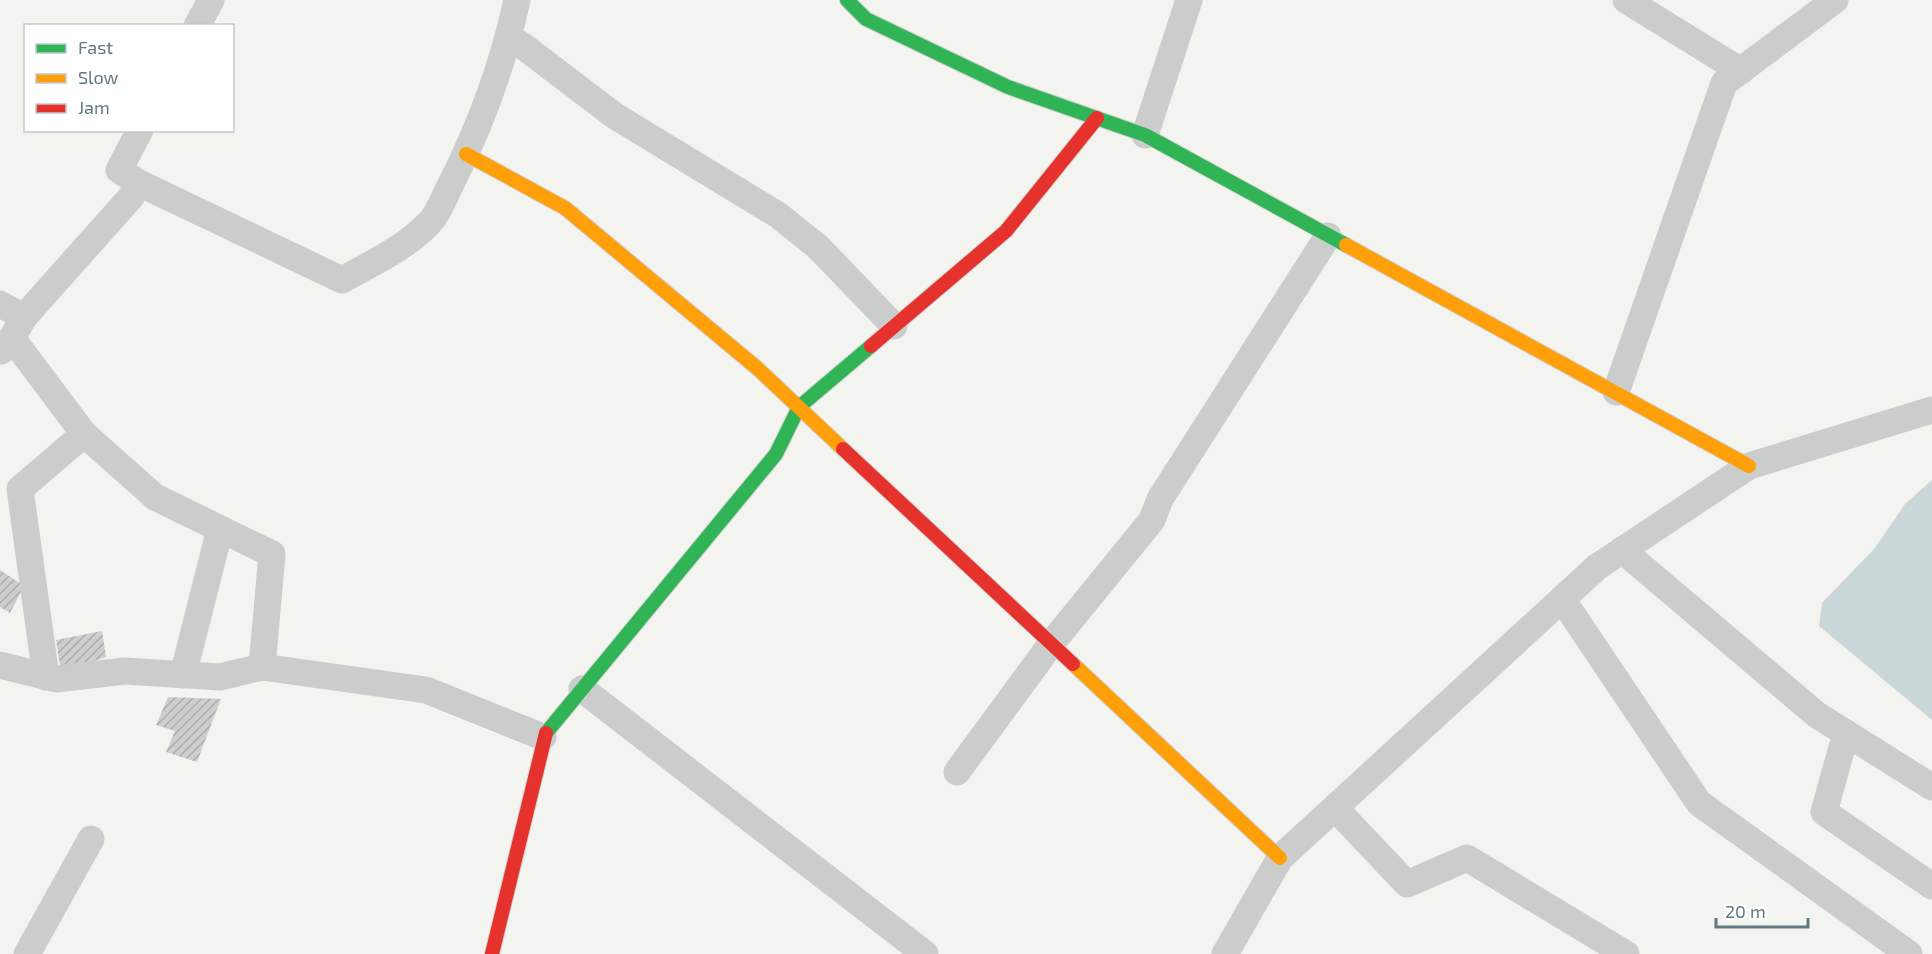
<svg xmlns="http://www.w3.org/2000/svg" width="1932" height="954" font-family="'Exo 2',sans-serif">
<defs>
<pattern id="building-hatch" width="6" height="6" patternUnits="userSpaceOnUse" patternTransform="scale(1.5)"><rect width="6" height="6" fill="#cdcfce"/><path d="M-1 1l2-2M0 6l6-6M5 7l2-2" fill="none" stroke="#aaadad"/></pattern>
</defs>
<rect width="100%" height="100%" fill="#f3f3f0"/>
<path fill="#cad6d7" d="M1932 480V720L1819 626 1822 603 1875 548 1905 504Z"/>
<g fill="url(#building-hatch)">
<path d="M0 570 24 586 10 613 0 607Z"/>
<path d="M102 631 106 657 61 672 56 640Z"/>
<path d="M168 697 221 699 197 762 166 752 175 731 156 725Z"/>
</g>
<g fill="none" stroke-linecap="round" stroke-linejoin="round">
<g stroke="#cfd1d0" stroke-width="16">
<g id="fast">
<path d="M847 0 866 19 1008 87 1145 135 1346 245"/>
<path d="M546 733 776 454 799 407 871 346"/>
</g>
</g>
<g stroke="#cfd1d0" stroke-width="16">
<g id="slow">
<path d="M466 154 565 208 757 368 843 449"/>
<path d="M1346 245 1749 466"/>
<path d="M1073 664 1280 858"/>
</g>
</g>
<g stroke="#cfd1d0" stroke-width="16">
<g id="jam">
<path d="M871 346 1006 231 1097 118"/>
<path d="M843 449 1073 664"/>
<path d="M492 954 546 733"/>
</g>
</g>
<g stroke="#cbcccc" stroke-width="27">
<path d="M1626 0 1741 71"/>
<path d="M197 26 211 0"/>
<path d="M509 38 523 46 615 116 778 215 818 247 894 326"/>
<path d="M1145 135 1189 0"/>
<path d="M139 183 342 280C372 263 406 248 430 222 439 213 444 197 450 186 480 127 503 65 517 0"/>
<path d="M0 304 24 317"/>
<path d="M12 338 84 434 155 497 272 554 262 667"/>
<path d="M1 351 12 338 24 317 131 197 139 183 119 170 140 130"/>
<path d="M1616 392 1724 83 1835 0"/>
<path d="M1622 550 1817 715 1932 787"/>
<path d="M1562 599 1699 803 1909 954"/>
<path d="M0 665 56 679 125 671 220 677 262 667 426 690 543 737"/>
<path d="M183 675 220 529"/>
<path d="M46 677 20 489 84 434"/>
<path d="M582 689 925 954"/>
<path d="M1846 733 1824 812 1932 886"/>
<path d="M957 772 1051 644 1152 520 1160 499 1328 236"/>
<path d="M1335 808 1407 884 1467 858 1626 954"/>
<path d="M27 954 91 839"/>
<path d="M1225 954 1280 858 1597 567 1749 466 1932 410"/>
</g>
<use href="#fast" stroke="#30b455" stroke-width="14"/>
<use href="#slow" stroke="#ff9f0a" stroke-width="14"/>
<use href="#jam" stroke="#e5322d" stroke-width="14"/>
</g>
<rect x="24" y="24" width="210" height="108" fill="#ffffff" stroke="#bfcace" stroke-width="1.5"/>
<rect x="36" y="44" width="30" height="9" fill="#30b455" stroke="#bfcace" stroke-width="1.5"/>
<text x="78" y="54" font-size="18" fill="#607a84">Fast</text>
<rect x="36" y="74" width="30" height="9" fill="#ff9f0a" stroke="#bfcace" stroke-width="1.5"/>
<text x="78" y="84" font-size="18" fill="#607a84">Slow</text>
<rect x="36" y="104" width="30" height="9" fill="#e5322d" stroke="#bfcace" stroke-width="1.5"/>
<text x="78" y="114" font-size="18" fill="#607a84">Jam</text>
<path d="M1716 918v9h92v-9" fill="none" stroke="#607a84" stroke-width="3"/>
<text x="1725" y="918" font-size="18" fill="#607a84" stroke="#ffffff" stroke-width="4.5" paint-order="stroke">20 m</text>
</svg>
